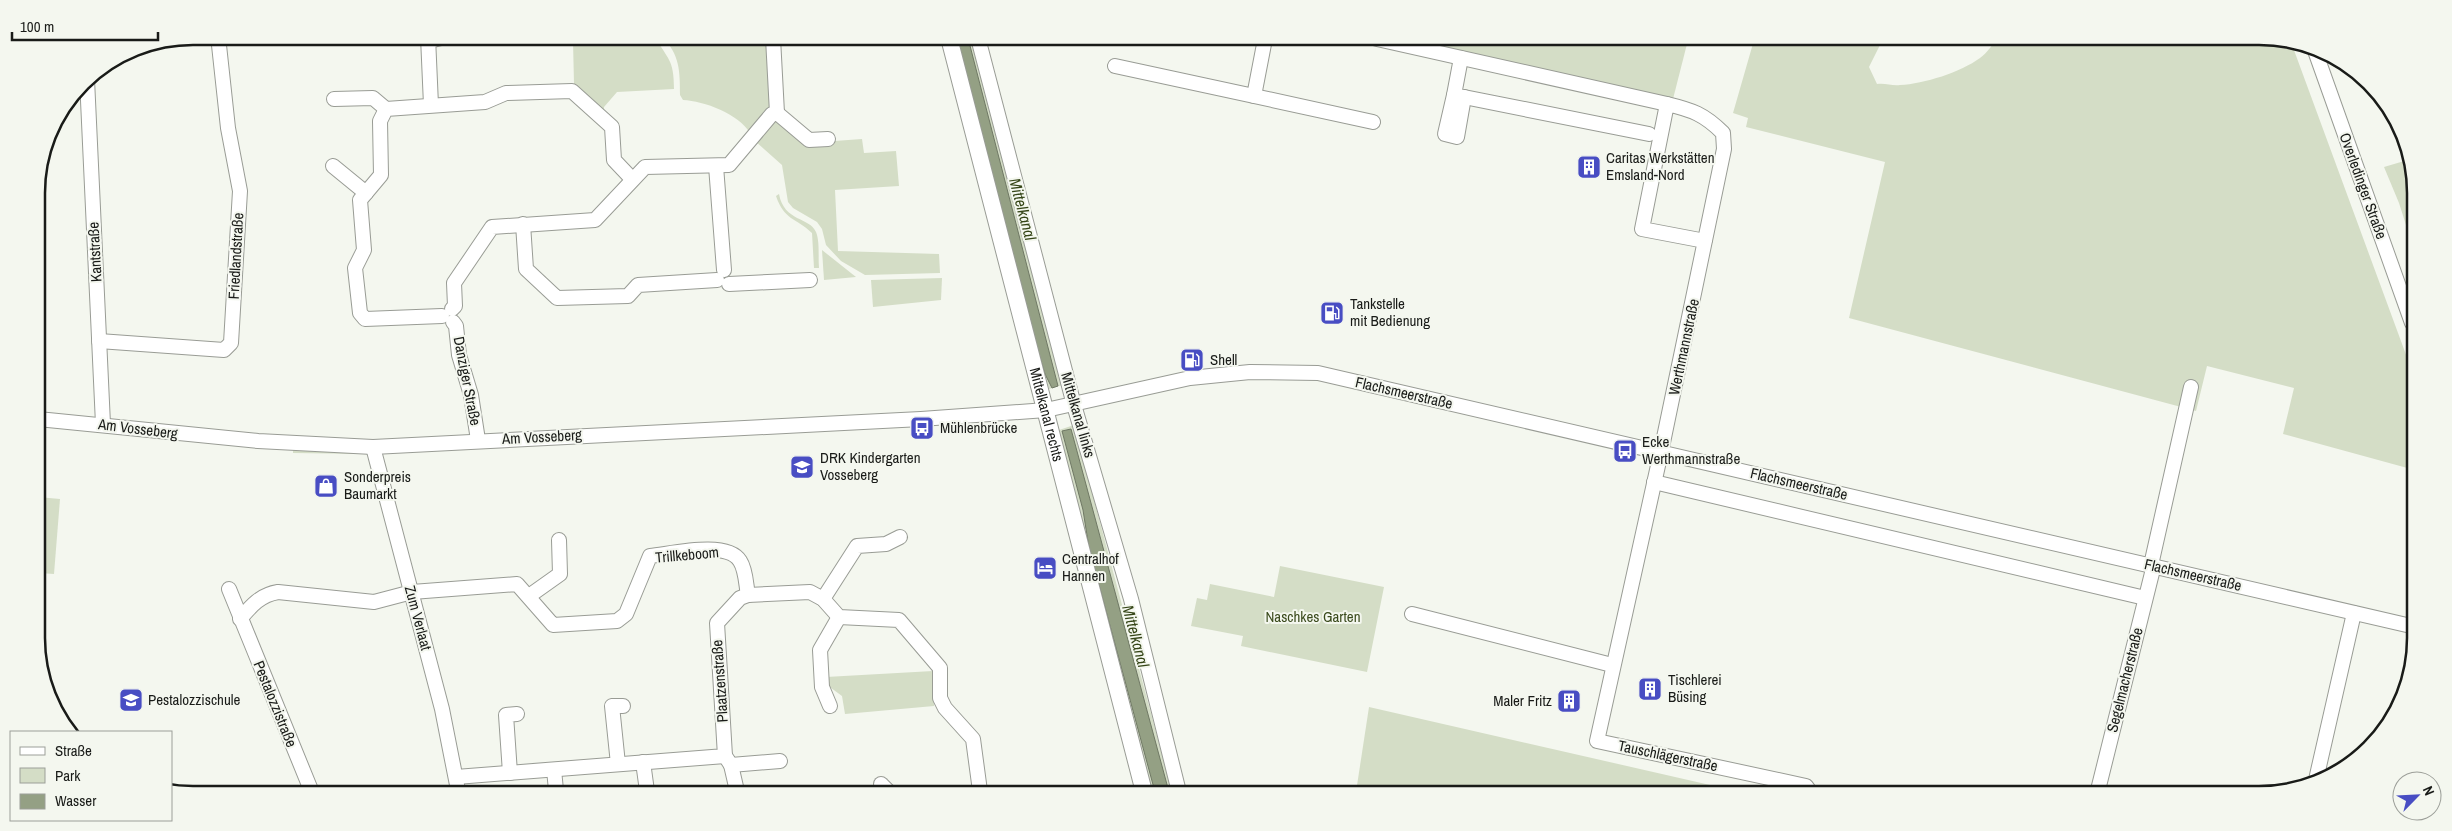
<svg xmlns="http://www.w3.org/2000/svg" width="2452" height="831" font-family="'Archivo Narrow',sans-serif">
<rect width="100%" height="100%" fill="#f4f7ef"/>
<g fill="#d4ddc6">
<path d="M606 37H655C668 60 674 59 674 89L617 92 604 107V111L574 84 573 41 606 40Z"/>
<path d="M662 37 770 38 774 105 750 133C739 114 704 101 683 100L680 95C680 72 680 54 662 37Z"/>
<path d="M953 38H973L1063 385 1049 389Z"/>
<path d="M1402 39 1688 40 1673 99Z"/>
<path d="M1754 40 1882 41 1869 67 1877 84C1886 83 1892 86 1900 85 1924 84 1961 72 1980 58 1987 53 1991 46 1996 41L2291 42 2412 371 2411 469 2283 434 2294 388 2207 366 2196 411 1849 318 1885 162 1746 127 1748 118 1733 113Z"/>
<path d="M774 119 807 143 862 139 864 153 896 151 899 186 835 190 838 251 939 254 940 273 865 275 841 261 826 245 822 229 817 222 793 208 788 202 782 165 755 141Z"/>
<path d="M2411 159 2413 163 2412 244 2399 203 2384 167Z"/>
<path d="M779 194C784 222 810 217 816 232 820 242 818 257 819 268H814L812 233C796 218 784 220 776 196Z"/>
<path d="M822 250 856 277 824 280Z"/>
<path d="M942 278 941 300 873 307 871 280Z"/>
<path d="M1074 425 1079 444 1172 792H1151L1059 430Z"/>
<path d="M293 450 362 452 365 454 293 453Z"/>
<path d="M38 497 60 499 54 574 39 573Z"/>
<path d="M1280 566 1384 587 1367 672 1241 646 1243 636 1191 626 1197 598 1207 600 1210 584 1274 597Z"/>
<path d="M933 671 934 706 845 714 842 696 827 685 826 677Z"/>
<path d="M1369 707 1745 793 1356 792Z"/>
</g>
<g fill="#94a084" stroke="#6f7864">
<path d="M956 38H968L1058 386 1052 388 1045 374 1027 315Z"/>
<path d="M1071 429 1169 792H1155L1089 548 1083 510 1062 431Z"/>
</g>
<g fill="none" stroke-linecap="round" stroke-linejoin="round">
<g stroke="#999c95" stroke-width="16">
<g id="minor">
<path d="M428 37 431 105"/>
<path d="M773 38 777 113"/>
<path d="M978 38 1074 405 1131 599 1179 792"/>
<path d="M1377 39 1667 104"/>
<path d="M429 41 445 37"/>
<path d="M2314 48 2412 323"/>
<path d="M1461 58 1454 95 1649 134"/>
<path d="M1115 66 1254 96 1265 39"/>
<path d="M87 79 103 424"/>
<path d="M1454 95 1445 134 1457 137 1464 97"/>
<path d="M1254 96 1373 122"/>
<path d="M334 99 373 98 386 109"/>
<path d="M333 166 366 193"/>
<path d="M716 166 724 270"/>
<path d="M523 224 526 269 557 298 628 296 638 285 717 280"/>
<path d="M1705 241 1642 229 1667 104C1692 110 1704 114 1723 133L1724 149 1661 452 1597 741 1806 786 1811 793"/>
<path d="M729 284 810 280"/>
<path d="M452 309 455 306 454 283 492 227 595 220 645 167 729 165 772 114 777 113 809 140 828 139"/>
<path d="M442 316 365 319 360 313 355 268 364 250 360 200 381 175 380 121 386 109 485 102 506 93 572 91 612 127 614 160 632 179"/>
<path d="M453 322 456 326 459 355 471 395 478 440"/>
<path d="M99 341 224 350 231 343 240 191 228 128 218 36"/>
<path d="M38 419 258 441 373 447 921 419 1046 410 1190 378 1250 372 1318 373 2411 626"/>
<path d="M373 447 442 709 458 790"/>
<path d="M1654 482 2145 598"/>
<path d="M2151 565 2191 387"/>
<path d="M229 589 311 790"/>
<path d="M529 596 560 574 559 540"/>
<path d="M823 599 857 546 886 544 900 537"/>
<path d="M1412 614 1612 665"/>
<path d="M240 619C251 606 260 595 278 592L374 602 412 592 517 584 553 625 617 621 626 614 650 556C671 554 727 540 740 561 746 570 746 585 748 595"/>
<path d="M830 706 822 687 820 650 839 617"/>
<path d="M725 756 731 765 780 761"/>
<path d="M643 762 647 791"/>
<path d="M618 764 612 706H623"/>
<path d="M731 765 737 791"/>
<path d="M554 770 556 790"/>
<path d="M510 773 506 715 517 714"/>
<path d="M456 777 725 756 717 623 740 598 748 595 810 592 823 599 839 617 899 620 940 668V698L945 708 973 739 980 791"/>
<path d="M881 784 888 791"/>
<path d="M2315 784 2354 613"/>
<path d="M2097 794 2154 565"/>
</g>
</g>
<g stroke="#999c95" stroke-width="18">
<g id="major">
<path id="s1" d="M949 38 1144 792"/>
</g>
</g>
<use href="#minor" stroke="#fff" stroke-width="14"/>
<use href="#major" stroke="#fff" stroke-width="16"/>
</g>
<defs>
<g id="building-square" transform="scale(1.25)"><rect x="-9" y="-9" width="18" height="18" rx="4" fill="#484dc3" stroke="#f4f7ef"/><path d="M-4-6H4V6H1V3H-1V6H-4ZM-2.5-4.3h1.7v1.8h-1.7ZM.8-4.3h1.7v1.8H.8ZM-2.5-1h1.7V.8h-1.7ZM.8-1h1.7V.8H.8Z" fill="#fff"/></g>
<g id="fuel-square" transform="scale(1.25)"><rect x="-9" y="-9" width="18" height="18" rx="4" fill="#484dc3" stroke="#f4f7ef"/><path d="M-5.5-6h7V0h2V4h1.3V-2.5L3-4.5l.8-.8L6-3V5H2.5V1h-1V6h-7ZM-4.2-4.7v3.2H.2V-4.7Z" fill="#fff"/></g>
<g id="bus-square" transform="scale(1.25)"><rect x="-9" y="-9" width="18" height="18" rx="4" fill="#484dc3" stroke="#f4f7ef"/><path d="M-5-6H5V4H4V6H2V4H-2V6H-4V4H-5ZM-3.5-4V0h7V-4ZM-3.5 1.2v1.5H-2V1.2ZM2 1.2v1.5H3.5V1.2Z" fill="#fff"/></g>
<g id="school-square" transform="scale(1.25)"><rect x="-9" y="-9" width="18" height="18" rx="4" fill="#484dc3" stroke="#f4f7ef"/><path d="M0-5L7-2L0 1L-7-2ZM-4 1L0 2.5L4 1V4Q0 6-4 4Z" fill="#fff"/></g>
<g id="shop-square" transform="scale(1.25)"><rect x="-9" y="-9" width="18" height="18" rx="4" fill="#484dc3" stroke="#f4f7ef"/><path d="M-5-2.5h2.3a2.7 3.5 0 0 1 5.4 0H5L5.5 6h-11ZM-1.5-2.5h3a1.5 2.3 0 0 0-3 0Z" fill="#fff"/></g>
<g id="hotel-square" transform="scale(1.25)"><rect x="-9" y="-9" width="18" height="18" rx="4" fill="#484dc3" stroke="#f4f7ef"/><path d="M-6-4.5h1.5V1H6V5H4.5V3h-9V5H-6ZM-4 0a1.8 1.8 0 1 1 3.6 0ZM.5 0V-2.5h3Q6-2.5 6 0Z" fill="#fff"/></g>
</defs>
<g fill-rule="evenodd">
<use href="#building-square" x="1589" y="167"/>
<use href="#fuel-square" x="1332" y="313"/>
<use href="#fuel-square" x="1192" y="360"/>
<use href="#bus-square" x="922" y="428"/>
<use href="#bus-square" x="1625" y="451"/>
<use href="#school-square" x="802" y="467"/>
<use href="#shop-square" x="326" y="486"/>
<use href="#hotel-square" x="1045" y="568"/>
<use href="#building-square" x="1650" y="689"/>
<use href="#school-square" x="131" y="700"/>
<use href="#building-square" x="1569" y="701"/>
</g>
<g text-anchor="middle" stroke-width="4" stroke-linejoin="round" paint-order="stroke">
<g font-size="15" fill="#191b18" stroke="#f4f7ef" text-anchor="start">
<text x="1606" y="163">Caritas Werkstätten<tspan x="1606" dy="17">Emsland-Nord</tspan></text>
<text x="1350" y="309">Tankstelle<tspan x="1350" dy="17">mit Bedienung</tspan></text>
<text x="1210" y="365">Shell</text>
<text x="940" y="433">Mühlenbrücke</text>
<text x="1642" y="447">Ecke<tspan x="1642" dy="17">Werthmannstraße</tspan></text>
<text x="820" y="463">DRK Kindergarten<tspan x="820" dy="17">Vosseberg</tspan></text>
<text x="344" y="482">Sonderpreis<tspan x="344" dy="17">Baumarkt</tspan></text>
<text x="1062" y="564">Centralhof<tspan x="1062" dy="17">Hannen</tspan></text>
<text x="1668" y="685">Tischlerei<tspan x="1668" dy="17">Büsing</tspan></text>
<text x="148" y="705">Pestalozzischule</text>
<text x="1552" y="706" text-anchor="end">Maler Fritz</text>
</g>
<g font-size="15" fill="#191b18" stroke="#f4f7ef">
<text transform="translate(2363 186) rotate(70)" y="5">Overledinger Straße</text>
<text transform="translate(95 252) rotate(-93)" y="5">Kantstraße</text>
<text transform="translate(236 256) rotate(-87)" y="5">Friedlandstraße</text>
<text transform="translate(1684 347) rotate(-78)" y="5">Werthmannstraße</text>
<text transform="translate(467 381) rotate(79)" y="5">Danziger Straße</text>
<text transform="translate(1404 393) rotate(13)" y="5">Flachsmeerstraße</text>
<text dy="5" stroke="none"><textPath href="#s1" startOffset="389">Mittelkanal rechts</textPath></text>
<text transform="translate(1078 415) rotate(74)" y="5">Mittelkanal links</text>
<text transform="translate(138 429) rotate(7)" y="5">Am Vosseberg</text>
<text transform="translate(542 437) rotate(-3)" y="5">Am Vosseberg</text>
<text transform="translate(1799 484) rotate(13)" y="5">Flachsmeerstraße</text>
<text transform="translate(687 555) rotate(-5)" y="5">Trillkeboom</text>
<text transform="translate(2193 575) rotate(13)" y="5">Flachsmeerstraße</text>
<text transform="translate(418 618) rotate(75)" y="5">Zum Verlaat</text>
<text transform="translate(2125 680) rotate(-76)" y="5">Segelmacherstraße</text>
<text transform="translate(720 681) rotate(-94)" y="5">Plaatzenstraße</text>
<text transform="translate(275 704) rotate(68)" y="5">Pestalozzistraße</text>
<text transform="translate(1668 756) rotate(12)" y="5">Tauschlägerstraße</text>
</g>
<g font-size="15" fill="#3a4a1c" stroke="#f4f7ef">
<text x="1313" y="622">Naschkes Garten</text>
</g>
<g font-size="16" font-style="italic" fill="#354517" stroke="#f4f7ef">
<text transform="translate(1023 209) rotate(75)" y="6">Mittelkanal</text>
<text transform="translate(1136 636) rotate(75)" y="6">Mittelkanal</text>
</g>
</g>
<path d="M0 0H2452V831H0ZM193 45H2259A148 148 0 0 1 2407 193V638A148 148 0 0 1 2259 786H193A148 148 0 0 1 45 638V193A148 148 0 0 1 193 45Z" fill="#f4f7ef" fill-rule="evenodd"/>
<path fill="none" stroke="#191b18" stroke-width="2.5" d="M193 45H2259A148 148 0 0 1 2407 193V638A148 148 0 0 1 2259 786H193A148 148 0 0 1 45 638V193A148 148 0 0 1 193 45Z"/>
<rect x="10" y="731" width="162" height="90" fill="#f4f7ef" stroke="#9c9f99"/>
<rect x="20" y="747" width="25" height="8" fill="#ffffff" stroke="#9c9f99"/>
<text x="55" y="756" font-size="15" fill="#191b18">Straße</text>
<rect x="20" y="768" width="25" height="15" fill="#d4ddc6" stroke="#9c9f99"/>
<text x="55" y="781" font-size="15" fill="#191b18">Park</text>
<rect x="20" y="794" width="25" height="15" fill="#94a084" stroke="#9c9f99"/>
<text x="55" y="806" font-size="15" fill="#191b18">Wasser</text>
<g transform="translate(2417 796) rotate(66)"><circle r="24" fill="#f4f7ef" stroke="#9c9f99"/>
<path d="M0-4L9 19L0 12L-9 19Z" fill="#484dc3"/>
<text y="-8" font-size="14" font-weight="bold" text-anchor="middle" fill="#191b18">N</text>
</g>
<path d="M12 32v8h146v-8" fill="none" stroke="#191b18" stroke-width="2.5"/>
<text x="20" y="32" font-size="15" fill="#191b18" stroke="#f4f7ef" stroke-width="4" paint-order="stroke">100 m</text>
</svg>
